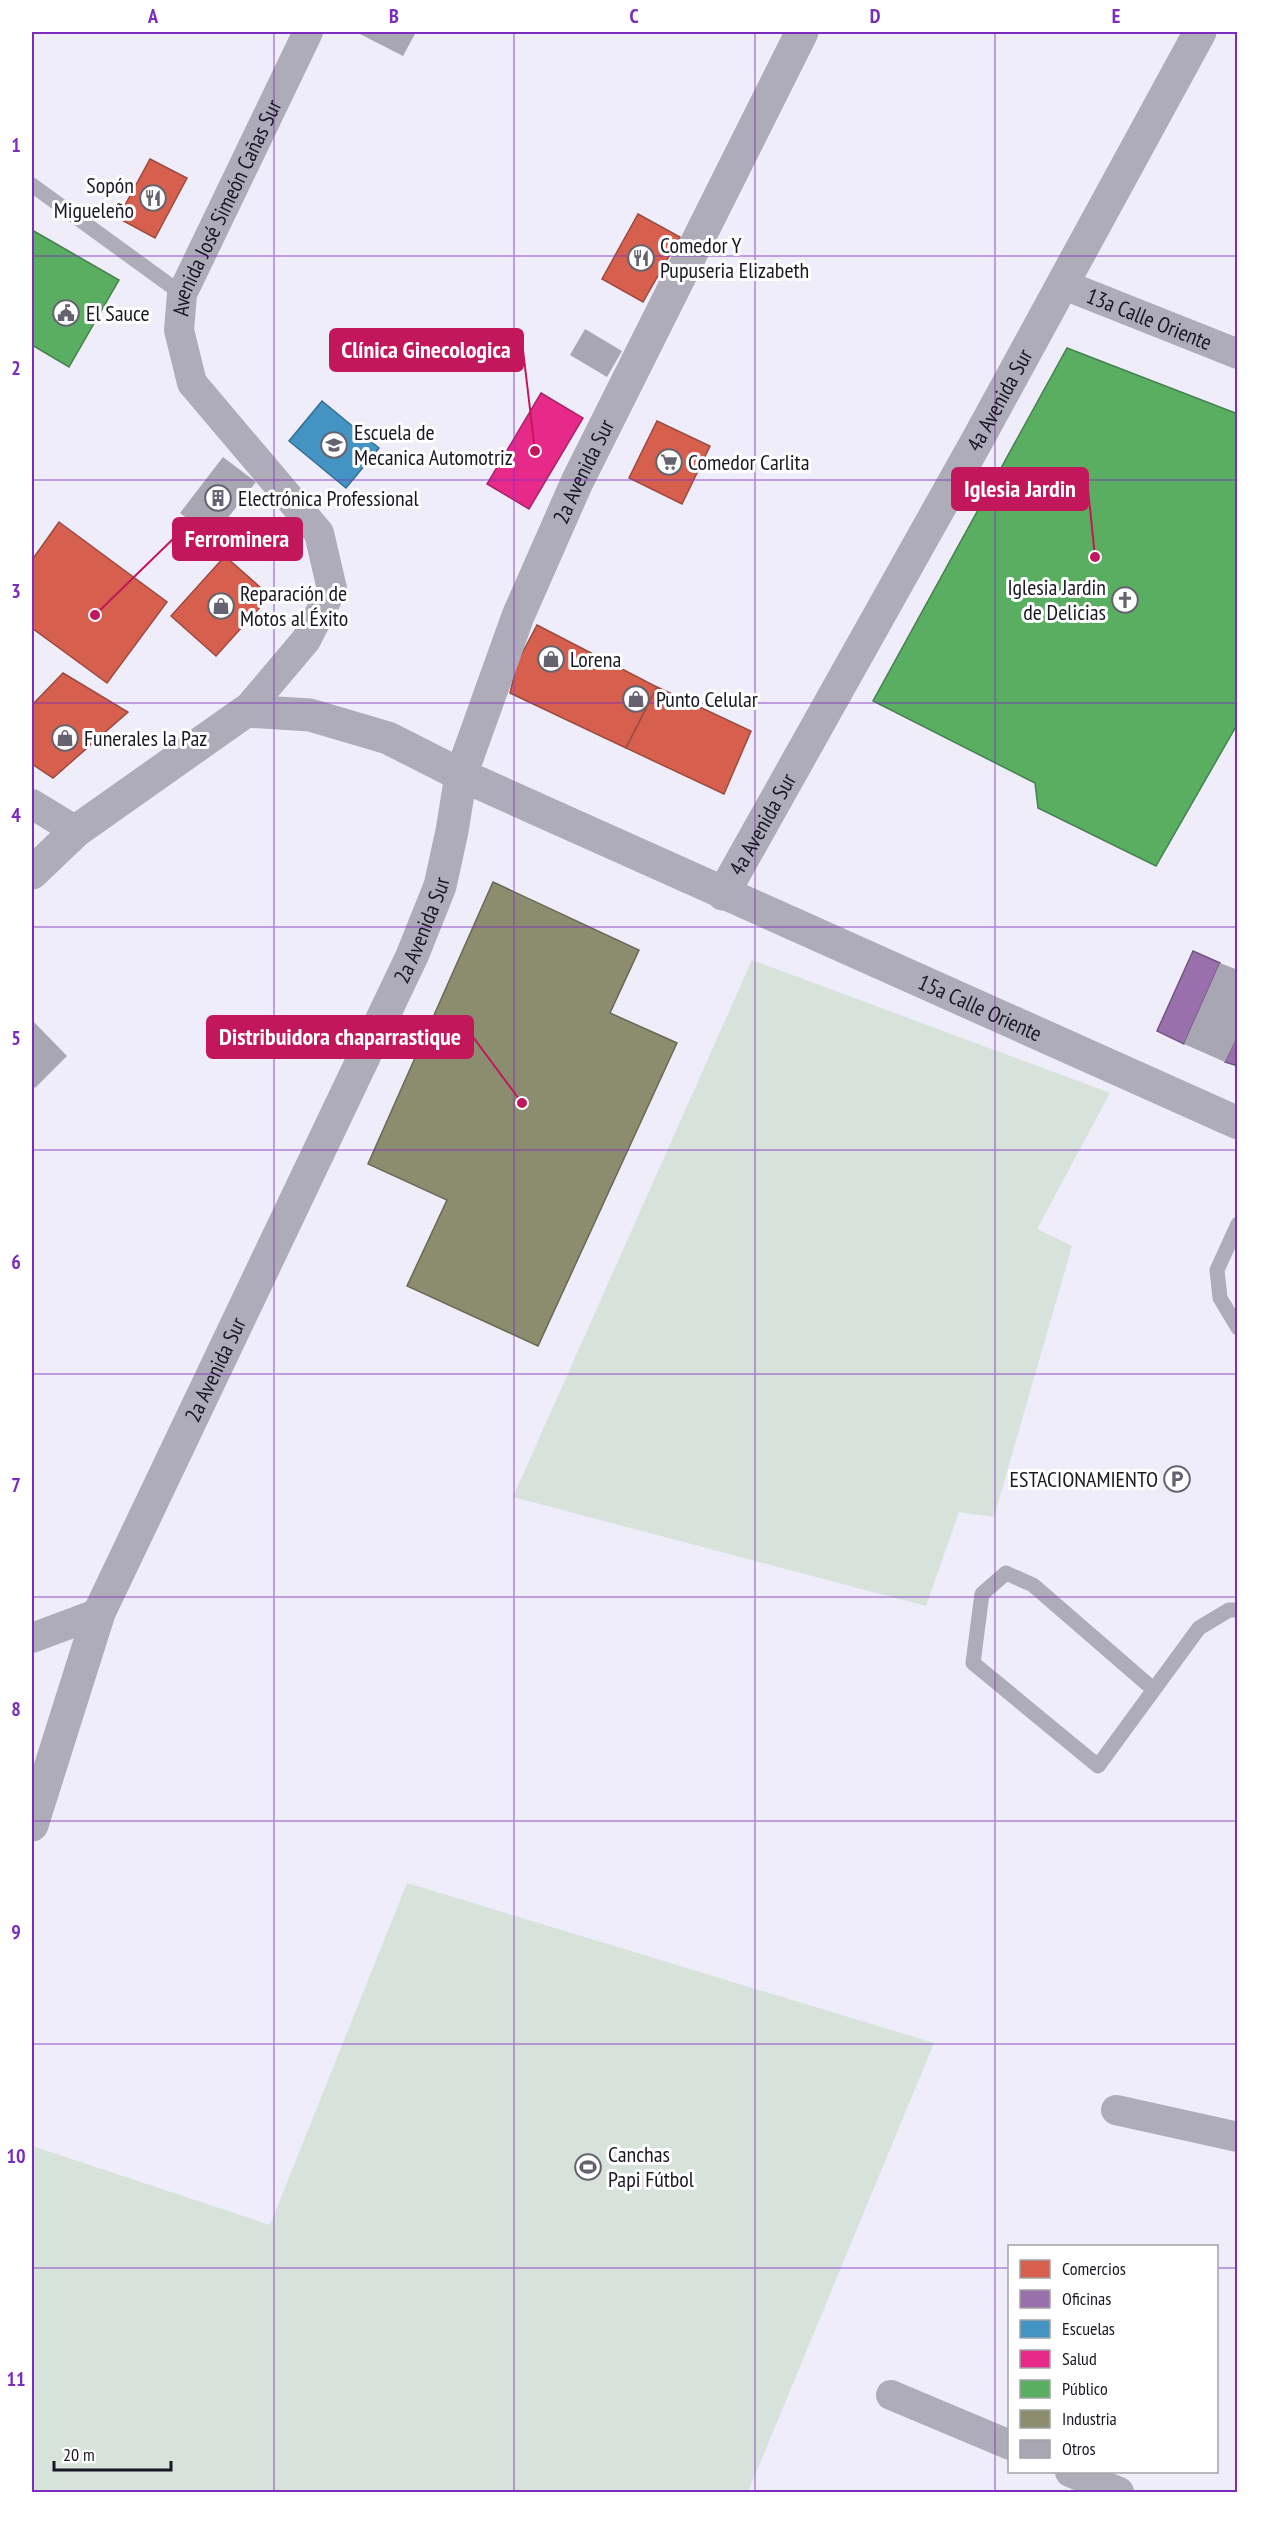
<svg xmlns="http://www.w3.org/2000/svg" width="1269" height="2524" font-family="'PT Sans Narrow',sans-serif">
<rect width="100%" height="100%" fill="#eeedf9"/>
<g fill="#d7e2db">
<path d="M752 960 1110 1093 1037 1229 1072 1246 994 1517 959 1512 926 1606 513 1497Z"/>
<path d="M407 1883 934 2043 748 2492H32V2146L270 2225Z"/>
</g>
<g fill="#d6604d" stroke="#9d4a41" stroke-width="1.5">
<path d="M150 159 187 178 155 238 118 218Z"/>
<path d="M638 214 680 237 643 302 602 279Z"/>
<path d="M657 421 710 446 682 504 629 478Z"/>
<path d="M59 522 167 602 107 683 32 628V560Z"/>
<path d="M225 556 270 596 216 656 171 616Z"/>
<path d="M537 625 657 687 626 748 510 693 517 663Z"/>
<path d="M63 673 128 712 53 778 32 764V705Z"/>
<path d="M657 687 751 731 724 794 626 748Z"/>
</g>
<g fill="#9970ab" stroke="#735682" stroke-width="1.5">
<path d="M1193 951 1220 963 1184 1044 1157 1031Z"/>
<path d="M1235 1039H1238V1066L1225 1062Z"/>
</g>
<path fill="#4393c3" stroke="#366e93" stroke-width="1.5" d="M322 401 379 448 346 488 289 441Z"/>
<path fill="#e7298a" stroke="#a9246b" stroke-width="1.5" d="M541 393 583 418 529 509 487 484Z"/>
<g fill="#5aae61" stroke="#46814f" stroke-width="1.5">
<path d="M32 230 119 280 69 367 32 345Z"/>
<path d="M1067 348 1238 414V723L1156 866 1038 808 1035 783 873 701Z"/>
</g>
<path fill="#8c8c6e" stroke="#6a6958" stroke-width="1.5" d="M493 882 639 950 610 1013 677 1043 538 1346 407 1286 447 1200 368 1164Z"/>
<g fill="#a7a6b2">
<path d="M356 32H416L403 56Z"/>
<path d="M585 329 622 351 607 377 570 355Z"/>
<path d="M223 457 256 482 212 538 180 513Z"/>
<path d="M1220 963 1238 970V1034L1225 1062 1184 1044Z"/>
<path d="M32 1020 67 1056 35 1088 32 1085Z"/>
</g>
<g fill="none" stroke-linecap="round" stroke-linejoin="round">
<g stroke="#adacb8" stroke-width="15">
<path d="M32 185 182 294"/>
<path d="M1238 1224 1217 1270 1220 1298 1238 1328"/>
<path d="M1153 1689 1033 1585 1006 1573 982 1594 973 1663 1098 1766 1199 1628 1229 1610H1238"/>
</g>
<g stroke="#adacb8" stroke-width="30">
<path id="s1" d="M1062 284 1238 354"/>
<path id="s2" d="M246 711 306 640 332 589 319 533 192 383 179 330 182 294 308 32"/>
<path d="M32 804 76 831"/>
<path d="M32 1638 99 1613"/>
<path d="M1116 2110 1238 2137"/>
<path d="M891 2395 1010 2445"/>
<path d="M1070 2472 1119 2492"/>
</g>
<g stroke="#adacb8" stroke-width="33">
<path id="s3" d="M32 873 76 831 246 711 310 715 388 738 461 775 1238 1123"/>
<path id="s4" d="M723 894 978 439 1200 32"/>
<path id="s5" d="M32 1825 99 1613 412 956 440 886 452 831 461 775 518 616 577 482 802 32"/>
</g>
</g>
<path fill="none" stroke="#7b2cbf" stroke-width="1.5" stroke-opacity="0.55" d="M274 32V2492M514 32V2492M755 32V2492M995 32V2492M32 256H1238M32 480H1238M32 703H1238M32 927H1238M32 1150H1238M32 1374H1238M32 1597H1238M32 1821H1238M32 2044H1238M32 2268H1010M1216 2268H1238"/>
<defs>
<g id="restaurant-ring" transform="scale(1.35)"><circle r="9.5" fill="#fff" stroke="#64636f" stroke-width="1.5"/><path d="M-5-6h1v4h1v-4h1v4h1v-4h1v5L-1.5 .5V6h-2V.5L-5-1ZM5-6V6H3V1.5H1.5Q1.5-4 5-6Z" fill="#64636f"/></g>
<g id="civic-ring" transform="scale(1.35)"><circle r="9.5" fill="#fff" stroke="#64636f" stroke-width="1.5"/><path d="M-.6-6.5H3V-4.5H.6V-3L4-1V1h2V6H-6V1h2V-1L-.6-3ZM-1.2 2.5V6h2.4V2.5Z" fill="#64636f"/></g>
<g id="school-ring" transform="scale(1.35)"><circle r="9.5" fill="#fff" stroke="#64636f" stroke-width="1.5"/><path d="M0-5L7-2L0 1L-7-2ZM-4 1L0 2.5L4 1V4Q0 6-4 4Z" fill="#64636f"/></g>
<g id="supermarket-ring" transform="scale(1.35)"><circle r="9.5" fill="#fff" stroke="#64636f" stroke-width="1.5"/><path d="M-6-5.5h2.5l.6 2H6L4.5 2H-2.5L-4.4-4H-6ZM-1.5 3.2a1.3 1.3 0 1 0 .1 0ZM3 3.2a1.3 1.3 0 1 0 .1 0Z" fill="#64636f"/></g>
<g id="building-ring" transform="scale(1.35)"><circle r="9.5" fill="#fff" stroke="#64636f" stroke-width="1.5"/><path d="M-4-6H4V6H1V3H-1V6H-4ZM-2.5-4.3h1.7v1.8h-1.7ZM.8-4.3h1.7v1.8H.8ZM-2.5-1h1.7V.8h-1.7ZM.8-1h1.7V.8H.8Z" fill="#64636f"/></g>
<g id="church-ring" transform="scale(1.35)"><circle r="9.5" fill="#fff" stroke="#64636f" stroke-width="1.5"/><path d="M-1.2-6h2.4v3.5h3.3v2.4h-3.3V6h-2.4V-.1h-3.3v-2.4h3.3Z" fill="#64636f"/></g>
<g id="shop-ring" transform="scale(1.35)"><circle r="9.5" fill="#fff" stroke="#64636f" stroke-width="1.5"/><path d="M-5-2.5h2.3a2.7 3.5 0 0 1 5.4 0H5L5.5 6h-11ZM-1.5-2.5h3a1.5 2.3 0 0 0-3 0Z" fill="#64636f"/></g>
<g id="parking-ring" transform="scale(1.35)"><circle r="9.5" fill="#fff" stroke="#64636f" stroke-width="1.5"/><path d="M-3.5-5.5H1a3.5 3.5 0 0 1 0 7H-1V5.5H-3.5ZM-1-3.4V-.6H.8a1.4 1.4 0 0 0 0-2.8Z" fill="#64636f"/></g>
<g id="stadium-ring" transform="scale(1.35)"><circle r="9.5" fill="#fff" stroke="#64636f" stroke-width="1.5"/><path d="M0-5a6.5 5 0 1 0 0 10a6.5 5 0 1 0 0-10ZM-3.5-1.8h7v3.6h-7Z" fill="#64636f"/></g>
</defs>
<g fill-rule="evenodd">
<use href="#restaurant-ring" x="153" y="198"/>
<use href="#restaurant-ring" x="641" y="258"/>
<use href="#civic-ring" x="66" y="313"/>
<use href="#school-ring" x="334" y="445"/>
<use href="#supermarket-ring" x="669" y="462"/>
<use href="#building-ring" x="218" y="498"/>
<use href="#church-ring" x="1125" y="600"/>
<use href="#shop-ring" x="221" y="606"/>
<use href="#shop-ring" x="551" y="659"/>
<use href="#shop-ring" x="636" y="699"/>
<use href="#shop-ring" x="65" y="738"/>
<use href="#parking-ring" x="1177" y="1479"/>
<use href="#stadium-ring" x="588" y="2167"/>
</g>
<g text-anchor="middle" stroke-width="6" stroke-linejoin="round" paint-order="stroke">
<g font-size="22" fill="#191824" stroke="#fff" text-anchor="start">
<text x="134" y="193" text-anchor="end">Sopón<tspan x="134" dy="25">Migueleño</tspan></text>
<text x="660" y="253">Comedor Y<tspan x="660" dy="25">Pupuseria Elizabeth</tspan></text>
<text x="86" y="321">El Sauce</text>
<text x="354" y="440">Escuela de<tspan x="354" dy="25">Mecanica Automotriz</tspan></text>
<text x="688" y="470">Comedor Carlita</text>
<text x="238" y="506">Electrónica Professional</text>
<text x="1106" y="595" text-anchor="end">Iglesia Jardin<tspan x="1106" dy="25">de Delicias</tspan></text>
<text x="240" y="601">Reparación de<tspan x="240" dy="25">Motos al Éxito</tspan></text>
<text x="570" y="667">Lorena</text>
<text x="656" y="707">Punto Celular</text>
<text x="84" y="746">Funerales la Paz</text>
<text x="1158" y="1487" text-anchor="end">ESTACIONAMIENTO</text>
<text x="608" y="2162">Canchas<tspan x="608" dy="25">Papi Fútbol</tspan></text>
</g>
<g font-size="22" fill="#191824" stroke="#fff">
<text dy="8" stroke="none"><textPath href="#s2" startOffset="591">Avenida José Simeón Cañas Sur</textPath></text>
<text dy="8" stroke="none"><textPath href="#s1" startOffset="94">13a Calle Oriente</textPath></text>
<text dy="8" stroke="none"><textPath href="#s4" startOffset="566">4a Avenida Sur</textPath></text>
<text dy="8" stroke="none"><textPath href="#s5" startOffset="1466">2a Avenida Sur</textPath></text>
<text dy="8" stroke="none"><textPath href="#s4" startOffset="80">4a Avenida Sur</textPath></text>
<text dy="8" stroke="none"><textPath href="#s5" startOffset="978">2a Avenida Sur</textPath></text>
<text dy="8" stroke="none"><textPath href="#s3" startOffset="1065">15a Calle Oriente</textPath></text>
<text dy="8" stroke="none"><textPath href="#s5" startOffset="492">2a Avenida Sur</textPath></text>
</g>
</g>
<path fill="none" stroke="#c2185b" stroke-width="2" d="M535 451L523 350M1095 557L1088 489M95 615L173 539M522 1103L473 1037"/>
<g fill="#c2185b" stroke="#fff" stroke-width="2">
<circle cx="535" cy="451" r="6"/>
<circle cx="1095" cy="557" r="6"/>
<circle cx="95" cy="615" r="6"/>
<circle cx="522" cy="1103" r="6"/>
</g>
<g fill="#c2185b" stroke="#c2185b" stroke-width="2">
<rect x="330" y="329" width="193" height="42" rx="6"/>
<rect x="952" y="468" width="136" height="42" rx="6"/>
<rect x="173" y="518" width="129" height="42" rx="6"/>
<rect x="207" y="1016" width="266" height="42" rx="6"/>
</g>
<g font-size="24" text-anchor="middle" font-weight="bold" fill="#fff">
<text x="426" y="358">Clínica Ginecologica</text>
<text x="1020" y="497">Iglesia Jardin</text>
<text x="237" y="547">Ferrominera</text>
<text x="340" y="1045">Distribuidora chaparrastique</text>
</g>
<rect width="1269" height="2524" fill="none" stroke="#ffffff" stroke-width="66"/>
<rect x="1008" y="2245" width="210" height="228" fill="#ffffff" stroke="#a3a3a7" stroke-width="1.5"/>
<rect x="1020" y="2260" width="30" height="18" fill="#d6604d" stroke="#a3a3a7" stroke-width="1.5"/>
<text x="1062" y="2275" font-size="18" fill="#191824">Comercios</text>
<rect x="1020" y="2290" width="30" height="18" fill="#9970ab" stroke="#a3a3a7" stroke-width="1.5"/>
<text x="1062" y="2305" font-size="18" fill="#191824">Oficinas</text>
<rect x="1020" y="2320" width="30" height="18" fill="#4393c3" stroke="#a3a3a7" stroke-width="1.5"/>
<text x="1062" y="2335" font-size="18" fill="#191824">Escuelas</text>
<rect x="1020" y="2350" width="30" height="18" fill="#e7298a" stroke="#a3a3a7" stroke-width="1.5"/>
<text x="1062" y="2365" font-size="18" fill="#191824">Salud</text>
<rect x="1020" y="2380" width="30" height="18" fill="#5aae61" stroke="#a3a3a7" stroke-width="1.5"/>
<text x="1062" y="2395" font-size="18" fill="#191824">Público</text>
<rect x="1020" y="2410" width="30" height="18" fill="#8c8c6e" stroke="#a3a3a7" stroke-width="1.5"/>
<text x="1062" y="2425" font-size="18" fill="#191824">Industria</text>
<rect x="1020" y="2440" width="30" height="18" fill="#a7a6b2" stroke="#a3a3a7" stroke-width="1.5"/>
<text x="1062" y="2455" font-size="18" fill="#191824">Otros</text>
<path d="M54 2461v9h117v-9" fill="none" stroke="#191824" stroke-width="3"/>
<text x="63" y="2461" font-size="18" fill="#191824" stroke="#ffffff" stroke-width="4.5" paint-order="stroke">20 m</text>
<rect x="33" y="33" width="1203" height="2458" fill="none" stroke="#7b2cbf" stroke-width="2"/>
<g font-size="20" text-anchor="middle" font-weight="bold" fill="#7b2cbf">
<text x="153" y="23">A</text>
<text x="394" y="23">B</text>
<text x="634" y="23">C</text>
<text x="875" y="23">D</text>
<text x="1116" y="23">E</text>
<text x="16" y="152">1</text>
<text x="16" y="375">2</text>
<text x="16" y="598">3</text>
<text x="16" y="822">4</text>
<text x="16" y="1045">5</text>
<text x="16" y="1269">6</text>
<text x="16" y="1492">7</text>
<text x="16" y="1716">8</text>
<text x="16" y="1939">9</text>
<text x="16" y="2163">10</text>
<text x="16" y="2386">11</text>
</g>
</svg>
